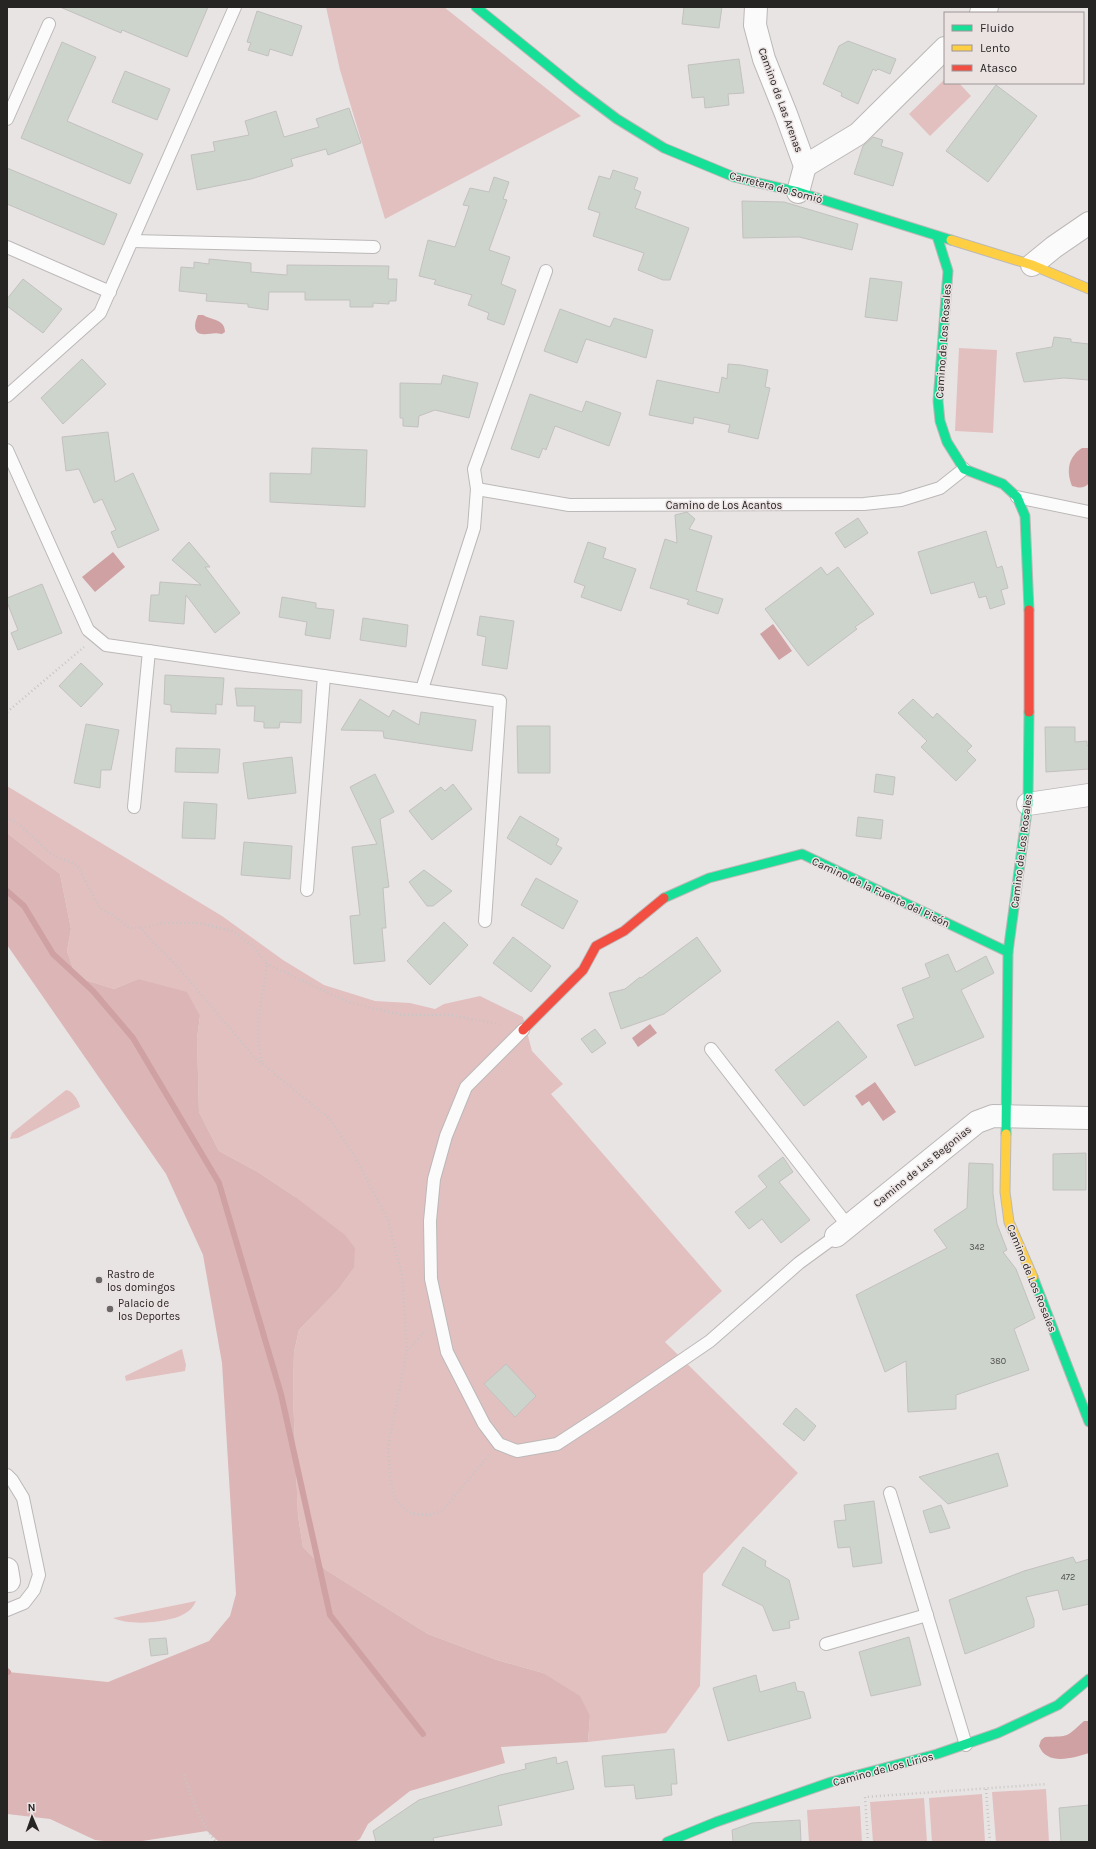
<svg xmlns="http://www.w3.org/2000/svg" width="1096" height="1849" font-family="Karla,sans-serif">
<rect width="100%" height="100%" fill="#e9e4e4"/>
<g fill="#e2c0c0">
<path d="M326 7H444L581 116 385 219 340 70Z"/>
<path d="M945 79V83H959L971 96 930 136 909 114Z"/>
<path d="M959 348 997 350 993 433 955 431Z"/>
<path d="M7 786 222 916 283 960 324 985 375 1001 410 1003 435 1009 444 1004 480 996 523 1017 532 1051 563 1084 551 1094 722 1291 665 1342 798 1473 703 1574 700 1686 666 1733 588 1742 590 1716 543 1673 497 1660 428 1634 326 1570 303 1547 298 1516 293 1396 294 1352 299 1330 338 1290 354 1268 294 1196 258 1172 219 1151 199 1112 197 1038 200 1016 138 979 114 989 76 977 67 951 71 929 60 874 7 833Z"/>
<path d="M66 1090C72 1090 79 1101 80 1107L18 1138 10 1139 12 1133Z"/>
<path d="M182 1349 186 1365 185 1371 126 1381 125 1376Z"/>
<path d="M196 1601C193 1607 190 1611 184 1614 169 1623 129 1626 113 1618Z"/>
<path d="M1046 1789 1049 1842H996L992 1792Z"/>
<path d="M982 1794 985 1842H932L929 1798Z"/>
<path d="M924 1798 927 1842H873L870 1802Z"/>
<path d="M860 1806 862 1842H809L807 1810Z"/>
</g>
<path fill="#dcb6b6" d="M7 833 60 874 71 929 67 951 76 977 114 989 138 979 187 992 200 1016 197 1038 199 1112 219 1151 258 1172 294 1196 345 1235 355 1248 354 1268 338 1290 299 1330 294 1352 293 1396 298 1516 303 1547 326 1570 428 1634 497 1660 543 1673 580 1696 590 1716 588 1742 501 1747 505 1763 410 1791 368 1824 360 1839 355 1842H219L207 1831 136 1842H112L95 1840 50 1819 7 1814 8 1672 108 1682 209 1641 230 1616 236 1594 222 1363 203 1255 166 1174 7 945Z"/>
<g fill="#cfa1a2">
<path d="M198 315H203C211 320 225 319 225 332L222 334C212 332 209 335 202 334 192 333 195 321 198 315Z"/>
<path d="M1082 448H1089V483C1084 489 1079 488 1072 486 1066 471 1068 457 1082 448Z"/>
<path d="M113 552 125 567 95 592 82 577Z"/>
<path d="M773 624 792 651 779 660 760 634Z"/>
<path d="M650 1024 657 1033 638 1047 632 1038Z"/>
<path d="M875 1082 896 1112 883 1121 869 1101 862 1106 855 1096Z"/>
<path d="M1084 1721H1089V1753C1073 1758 1047 1766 1039 1746L1041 1740 1045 1737C1070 1736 1065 1738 1084 1721Z"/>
</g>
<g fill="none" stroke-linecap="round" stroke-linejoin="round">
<g stroke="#cfa1a2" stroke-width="6">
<path d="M7 891 24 906 53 954 93 991 133 1038 219 1183 281 1394 330 1615 423 1734"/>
<path d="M7 1671 8 1672"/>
</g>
</g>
<g fill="#cdd4cc" stroke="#c2c1c0">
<path d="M60 7H208L187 57 122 30 121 33Z"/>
<path d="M684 7H722L719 28 682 24Z"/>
<path d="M257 11 302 26 292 56 270 49 268 56 248 50 251 43 247 42Z"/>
<path d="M848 41 896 59 890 74 878 69 876 71 873 69 858 104 841 96 842 93 823 84 839 46Z"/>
<path d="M62 42 96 57 67 121 143 154 130 184 21 138Z"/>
<path d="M739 59 744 93 728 94 729 105 705 108 704 97 692 98 688 65Z"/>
<path d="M125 71 170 89 157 120 112 102Z"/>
<path d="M996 85 1037 116 988 182 946 151Z"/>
<path d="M349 108 361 143 328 155 326 149 291 159 293 166 251 179 197 190 191 155 215 151 213 142 249 135 245 121 276 111 284 137 319 127 316 119Z"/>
<path d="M873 137 883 140 881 146 903 153 893 186 854 174 863 146Z"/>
<path d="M7 168 117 214 104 245 7 204Z"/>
<path d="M613 170 638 178 634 189 641 192 635 208 689 228 670 280H663L638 270 644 253 593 236 600 213 588 209 599 176 610 179Z"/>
<path d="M494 177 509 182 503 199 507 200 489 250 510 257 501 284 516 290 504 325 487 319 489 313 468 305 472 295 434 284 436 280 419 276 428 240 455 247 469 206 463 205 470 188 489 192Z"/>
<path d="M742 201 784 202 858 224 852 250 799 237 743 238Z"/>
<path d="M209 259 251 263V272L287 275V265L389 266 388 279H397L396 301H389V304L373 303V307H350V300H305V292H269L268 310 248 307V304L206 301 207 294 179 291 181 267 194 268V262L209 264Z"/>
<path d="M870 278 902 282 897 321 865 317Z"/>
<path d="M23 279 62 309 43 333 7 306V299Z"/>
<path d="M560 309 610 327 614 318 653 330 646 358 586 339 577 363 544 351Z"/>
<path d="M1054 337 1071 339V342L1089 344V380L1064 378 1024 382 1016 353 1052 347Z"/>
<path d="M82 359 106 384 63 424 41 398Z"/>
<path d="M728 364 741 365 768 370 765 387 770 388 758 439 728 432 730 425 694 417 693 424 649 415 657 380 719 393 722 377 727 379Z"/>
<path d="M443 375 478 383 469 418 435 410 419 416 418 427 403 426V418H400V383L441 384Z"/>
<path d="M530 394 582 412 586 401 621 413 609 446 555 426 546 450 543 448 539 458 511 449Z"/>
<path d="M108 432 115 482 133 473 159 530 118 548 111 532 116 530 102 499 94 503 79 469 66 471 62 437Z"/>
<path d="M312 448 367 450 365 507 270 502V473L311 474Z"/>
<path d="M687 512 695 519 689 529 712 536 696 591 723 599 718 614 687 604 689 600 650 588 665 539 677 543 675 515Z"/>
<path d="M858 518 868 533 845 548 835 533Z"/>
<path d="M986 531 997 568 1002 566 1008 588 1001 590 1005 604 990 609 986 596 979 598 974 582 931 594 918 552Z"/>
<path d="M189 542 210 567H205L240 613 215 633 186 595 184 624 149 621 151 595H159L160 582 201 585 172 560Z"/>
<path d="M588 542 606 548 603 558 636 569 621 611 581 597 585 586 574 582Z"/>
<path d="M821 567 827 575 838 567 874 614 855 627 857 629 808 666 765 609Z"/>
<path d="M42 584 62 633 18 650 11 633 18 630 7 602V598Z"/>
<path d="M282 597 316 603V608L334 610 330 639 305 635 307 622 279 617Z"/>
<path d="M480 616 514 621 507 669 482 665 486 637 477 635Z"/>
<path d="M363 618 408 625 406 647 360 640Z"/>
<path d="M81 663 103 684 81 707 59 686Z"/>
<path d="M165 675 224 678 222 705 216 704V714L171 712V705L164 704Z"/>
<path d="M235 688 302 690 301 723 280 722 279 728H264V722L254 721 255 706H237Z"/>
<path d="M360 699 389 717 393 710 419 725 421 712 476 720 472 751 384 738 383 731 341 730Z"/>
<path d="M913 699 933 718 937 713 972 746 967 751 976 760 956 781 921 747 927 741 898 713Z"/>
<path d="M86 724 119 730 111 770H101L100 788 74 783Z"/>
<path d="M517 726H550V773H518Z"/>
<path d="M1045 727H1075V742L1087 741V746L1089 745V769L1046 772Z"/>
<path d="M176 748 220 749 218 773 175 772Z"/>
<path d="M292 757 296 793 248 799 243 763Z"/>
<path d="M375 774 394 812 380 819 389 887 383 888 386 928H382L385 961 354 964 350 916 360 915 352 847 377 844 350 787Z"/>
<path d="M876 774 895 777 893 795 874 792Z"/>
<path d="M453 784 472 809 432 840 409 811 441 787 445 791Z"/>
<path d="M184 802 217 804 215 839 182 838Z"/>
<path d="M520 816 559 839 556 845 562 848 551 865 507 838Z"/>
<path d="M858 817 883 820 881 839 856 836Z"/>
<path d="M244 842 292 846 290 879 241 875Z"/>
<path d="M424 870 452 891 433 906H427L409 882Z"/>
<path d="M536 878 578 901 563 929 521 905Z"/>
<path d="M444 922 468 945 430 985 407 961Z"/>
<path d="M513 937 551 966 531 992 493 963Z"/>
<path d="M697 937 721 971 664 1014 621 1029 609 993 625 989 640 977 641 978Z"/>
<path d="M948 954 956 972 986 956 994 973 961 990 984 1037 915 1066 897 1025 914 1018 902 988 930 977 925 964Z"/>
<path d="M838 1021 867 1057 804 1106 775 1070Z"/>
<path d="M595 1029 606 1043 592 1053 581 1039Z"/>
<path d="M1086 1153V1190H1053V1154Z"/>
<path d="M783 1157 793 1172 779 1182 810 1220 781 1243 762 1219 749 1229 735 1212 767 1187 758 1176Z"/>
<path d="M969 1163 993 1164V1194L997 1224 1007 1250 1003 1252 1016 1269 1035 1318 1014 1329 1029 1370 956 1395V1409L908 1412 906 1361 885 1372 856 1295 947 1248 934 1230 967 1208Z"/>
<path d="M506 1364 536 1396 515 1417 484 1384Z"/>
<path d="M796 1408 816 1426 804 1441 783 1424Z"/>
<path d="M998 1453 1008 1486 948 1504 919 1477Z"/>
<path d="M874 1501 882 1563 853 1567 850 1547 838 1548 834 1521 846 1520 844 1505Z"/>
<path d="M941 1505 950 1528 930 1533 923 1511Z"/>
<path d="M743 1547 766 1561 765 1566 789 1580 799 1619 789 1621 790 1628 773 1631 763 1606 722 1585Z"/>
<path d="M1073 1557 1076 1563 1089 1559V1604L1063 1610 1058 1590 1026 1597 1034 1620V1627L965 1654 949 1600 1024 1571Z"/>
<path d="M909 1637 921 1685 871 1696 859 1652Z"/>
<path d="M166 1638 168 1654 151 1656 149 1639Z"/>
<path d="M756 1675 760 1692 795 1682 797 1691 804 1692 811 1718 728 1741 713 1688Z"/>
<path d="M674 1749 677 1784H671L672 1795 636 1799 634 1785 605 1787 602 1756Z"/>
<path d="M556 1757 557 1764 567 1761 574 1789 498 1806 502 1825 433 1838 434 1842H376L373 1831 419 1800 500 1775 526 1769 525 1764Z"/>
<path d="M1089 1805V1842H1061L1059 1808Z"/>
<path d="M800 1820 801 1842H733L732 1830 752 1823Z"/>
</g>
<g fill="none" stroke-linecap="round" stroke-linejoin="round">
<g stroke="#bcb8b8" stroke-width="14">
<g id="lane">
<path d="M7 119 49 24"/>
<path d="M132 241 374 247"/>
<path d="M7 247 110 292"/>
<path d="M7 396 100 313 235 7"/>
<path d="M7 450 88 630 106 645 500 701 485 921"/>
<path d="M477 489 569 505 864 504 901 500 940 488 964 469"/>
<path d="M1017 497 1089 512"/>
<path d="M422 689 474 528 477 489 474 469 546 271"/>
<path d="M134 807 149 651"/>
<path d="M307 890 324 676"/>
<path d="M523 1030 466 1087 446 1136 434 1179 430 1221 431 1279 447 1352 484 1424 499 1444 517 1451 557 1444 609 1410 710 1341 799 1263 836 1236"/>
<path d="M711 1049 848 1226"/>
<path d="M7 1475 12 1480 23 1498 39 1575 34 1590 24 1603 7 1610"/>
<path d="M890 1493 966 1745"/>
<path d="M826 1644 927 1615"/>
</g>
</g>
<g stroke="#bcb8b8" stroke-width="24">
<g id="street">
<path d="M756 7 755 25 764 59 786 114 805 166 798 192"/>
<path d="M981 13 987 7"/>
<path d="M805 166 858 134 945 48"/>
<path d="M1032 265 1054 247 1089 223"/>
<path d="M1028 804 1089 795"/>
<path d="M836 1236 977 1122 993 1116 1089 1118"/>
<path d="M7 1569 9 1581"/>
</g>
</g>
<g stroke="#bcb8b8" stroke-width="11">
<g id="fast">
<path d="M476 7 577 89 617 119 664 148 734 177 798 192 951 240"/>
<path d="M937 236 948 271 938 401 940 421 947 442 964 469 1003 484 1017 497 1025 516 1029 610"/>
<path d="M664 898 709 878 802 854 1008 952"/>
<path d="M1006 1134 1008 952 1028 804 1029 712"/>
<path d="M1033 1277 1089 1422"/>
<path d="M667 1842 716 1822 831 1782 937 1754 998 1733 1058 1705 1089 1679"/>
</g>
</g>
<g stroke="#bcb8b8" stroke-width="11">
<g id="slow">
<path d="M951 240 1032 265 1089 289"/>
<path d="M1006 1134 1005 1192 1009 1222 1033 1277"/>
</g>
</g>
<g stroke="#bcb8b8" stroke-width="11">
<g id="jam">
<path d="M1029 712V610"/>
<path d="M523 1030 583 970 596 946 624 931 664 898"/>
</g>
</g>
<g stroke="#c7c5c5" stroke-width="2.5" stroke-dasharray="1 3" stroke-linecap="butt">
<path d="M7 712 84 647"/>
<path d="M7 817 21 826 51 854 77 865 100 908 114 916 130 928H141L150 939 178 967 254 1057 330 1119 355 1157 388 1220 402 1275 407 1351 388 1447 390 1478 395 1499 406 1510 414 1514 430 1515 443 1510 489 1455"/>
<path d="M141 928 163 923H200L232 931 253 946 267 964 348 1002 402 1015H450L503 1025"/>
<path d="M262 1062C253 1025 263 1000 267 964"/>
<path d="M407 1351 426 1330"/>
<path d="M184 1775C192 1799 200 1822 216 1842"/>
<path d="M986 1789 990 1842"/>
<path d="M868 1842 865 1797 1047 1784"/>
</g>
<use href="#lane" stroke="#fcfbfb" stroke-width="12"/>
<use href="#street" stroke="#fcfbfb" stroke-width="22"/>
<use href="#fast" stroke="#16e098" stroke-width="9"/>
<use href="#slow" stroke="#ffcf43" stroke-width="9"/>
<use href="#jam" stroke="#f24e42" stroke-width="9"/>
</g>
<g fill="#6b6767" stroke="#ebe2e2" stroke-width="1.5">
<circle cx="99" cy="1280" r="4"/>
<circle cx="110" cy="1309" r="4"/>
</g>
<g text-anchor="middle" stroke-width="3" stroke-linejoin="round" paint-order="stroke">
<g font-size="9" fill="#50504e">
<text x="977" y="1250">342</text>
<text x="998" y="1364">380</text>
<text x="1068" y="1580">472</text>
</g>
<g font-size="11" fill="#272424" stroke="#ebe2e2">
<text transform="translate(781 100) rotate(70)" y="4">Camino de Las Arenas</text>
<text transform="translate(776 187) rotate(15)" y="4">Carretera de Somió</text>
<text transform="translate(943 341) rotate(-86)" y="4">Camino de Los Rosales</text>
<text x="724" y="509">Camino de Los Acantos</text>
<text transform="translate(1021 851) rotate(-83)" y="4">Camino de Los Rosales</text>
<text transform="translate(881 892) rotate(25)" y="4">Camino de la Fuente del Pisón</text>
<text transform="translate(922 1166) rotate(-39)" y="4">Camino de Las Begonias</text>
<text transform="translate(1032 1278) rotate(68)" y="4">Camino de Los Rosales</text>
<text transform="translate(883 1769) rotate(-15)" y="4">Camino de Los Lirios</text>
</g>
<g font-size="11" fill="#272424" stroke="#ebe2e2" text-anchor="start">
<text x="107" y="1278">Rastro de<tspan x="107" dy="13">los domingos</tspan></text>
<text x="118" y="1307">Palacio de<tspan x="118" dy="13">los Deportes</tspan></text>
</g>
</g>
<rect width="1096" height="1849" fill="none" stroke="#272424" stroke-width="16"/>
<rect x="944" y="12" width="140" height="72" fill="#ebe2e2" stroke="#9d9696"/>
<rect x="952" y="25" width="20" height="6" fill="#16e098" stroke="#9d9696"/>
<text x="980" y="32" font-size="12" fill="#272424">Fluido</text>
<rect x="952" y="45" width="20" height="6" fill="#ffcf43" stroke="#9d9696"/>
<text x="980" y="52" font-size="12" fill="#272424">Lento</text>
<rect x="952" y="65" width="20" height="6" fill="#f24e42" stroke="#9d9696"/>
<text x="980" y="72" font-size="12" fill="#272424">Atasco</text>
<g transform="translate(32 1817) rotate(358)" stroke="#ebe2e2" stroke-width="3" paint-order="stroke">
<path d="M0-3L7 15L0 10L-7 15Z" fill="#272424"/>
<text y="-6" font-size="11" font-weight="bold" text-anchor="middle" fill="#272424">N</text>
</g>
</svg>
